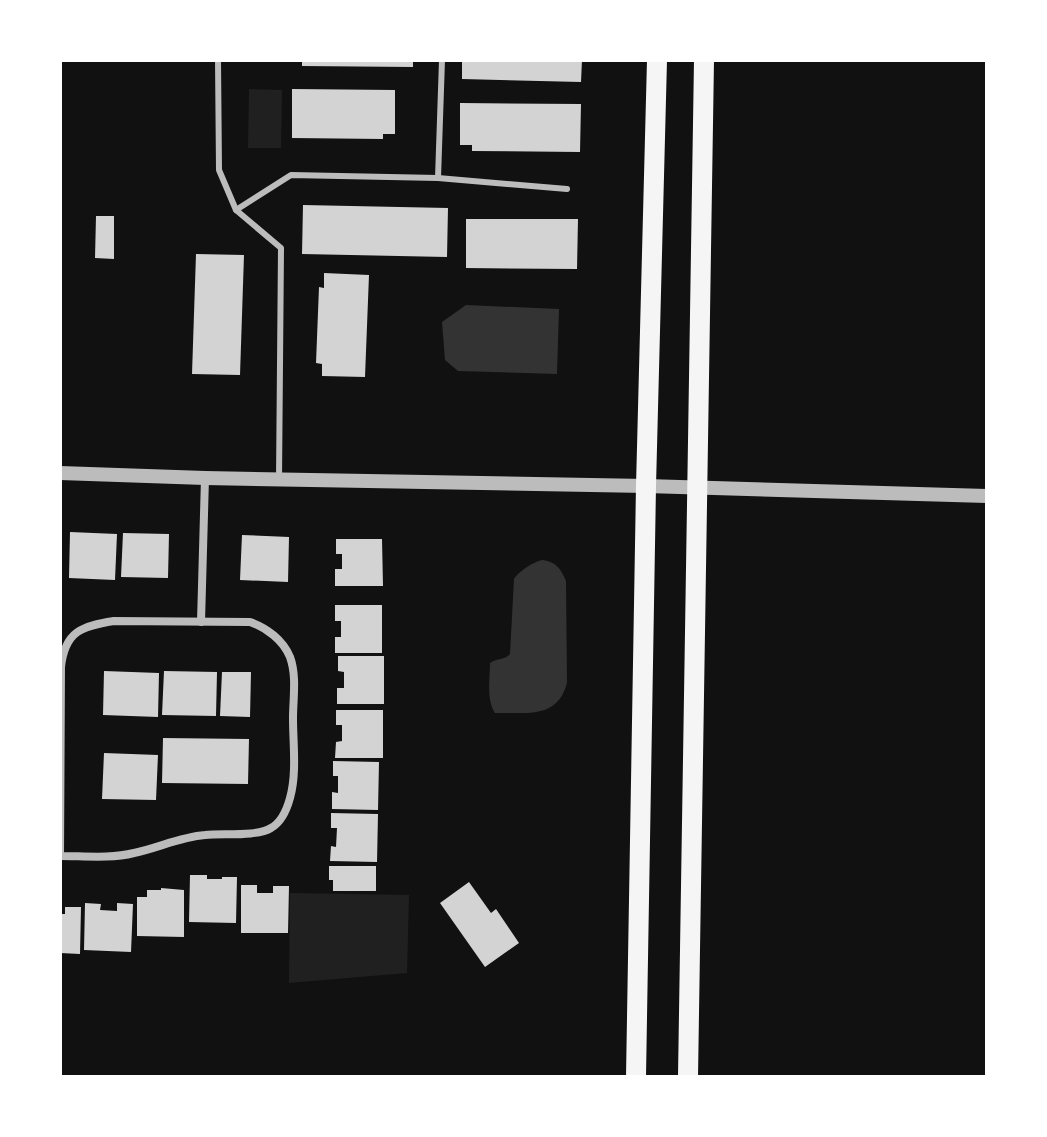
<svg xmlns="http://www.w3.org/2000/svg" width="1047" height="1137" font-family="'Varela Round',sans-serif">
<rect width="100%" height="100%" fill="#111"/>
<g fill="#202020">
<path d="M249 89 282 90 281 148H248Z"/>
<path d="M290 893 409 895 407 973 289 983Z"/>
</g>
<g fill="#333">
<path d="M466 305 559 309 557 374 458 371 445 360 442 322Z"/>
<path d="M543 560C556 562 561 569 566 581L567 683C557 720 526 712 495 713 486 699 490 679 490 663 497 658 505 660 510 654L514 579C518 572 534 561 543 560Z"/>
</g>
<g fill="#d3d3d3">
<path d="M302 60H413V67L302 66Z"/>
<path d="M462 60H582L581 82 462 79Z"/>
<path d="M292 89 395 90V134H383V139L292 138Z"/>
<path d="M460 103 581 104 580 152 472 151V145H460Z"/>
<path d="M303 205 448 208 447 257 302 254Z"/>
<path d="M96 216H114V259L95 258Z"/>
<path d="M466 219H578L577 269 466 268Z"/>
<path d="M196 254 244 255 240 375 192 374Z"/>
<path d="M324 273 369 275 365 377 322 376V364L316 363 319 287 324 288Z"/>
<path d="M70 532 117 534 115 580 69 578Z"/>
<path d="M123 533 169 534 168 578 121 577Z"/>
<path d="M242 535 289 537 288 582 240 580Z"/>
<path d="M336 539H382L383 586H335V569H342V554H336Z"/>
<path d="M335 605H382V653H335V637H341V621H335Z"/>
<path d="M338 656H384V704H337V688H344V672L338 671Z"/>
<path d="M104 671 159 673 158 717 103 715Z"/>
<path d="M164 671 217 672 216 716 162 715Z"/>
<path d="M222 672H251L250 717 220 716Z"/>
<path d="M336 710H383V758H335L336 742 342 741V725H336Z"/>
<path d="M163 738 249 739 248 784 162 783Z"/>
<path d="M104 753 158 755 156 800 102 799Z"/>
<path d="M333 761 379 762 378 810 332 809V792L338 793V776H333Z"/>
<path d="M331 813 378 814 377 862 330 861 331 846 336 847 337 828H331Z"/>
<path d="M329 866H376V891H333V880H329Z"/>
<path d="M190 875H207V879H222V877H237L236 923 189 922Z"/>
<path d="M469 882 491 913 496 909 519 943 485 967 440 903Z"/>
<path d="M241 885H257V893H273V886H289L288 933H241Z"/>
<path d="M161 888 184 890V937L137 936V897H147V890H161Z"/>
<path d="M85 903 101 904 100 910 117 911V903L133 904 131 952 84 950Z"/>
<path d="M65 907H81L80 954 60 953V914H65Z"/>
</g>
<g fill="none" stroke-linecap="round" stroke-linejoin="round">
<g stroke="#bcbcbc" stroke-width="6">
<path d="M218 60 219 170 236 210 281 248 279 480"/>
<path d="M438 178 442 60"/>
<path d="M236 210 291 175 438 178 567 189"/>
</g>
<g stroke="#bcbcbc" stroke-width="8">
<path d="M114 621 250 622C267 628 283 640 290 657 297 676 293 699 293 718 293 744 297 773 290 798 287 809 282 822 271 828 256 837 223 833 205 835 180 837 158 848 134 853 110 859 84 856 60 856L61 667C65 631 82 626 114 621Z"/>
<path d="M201 622 205 478"/>
</g>
<path stroke="#bcbcbc" stroke-width="14" d="M60 473 205 478 646 486 987 496"/>
<g stroke="#f5f5f5" stroke-width="20">
<path d="M636 1077 646 486 657 60"/>
<path d="M688 1077 704 60"/>
</g>
</g>
<rect width="1047" height="1137" fill="none" stroke="#ffffff" stroke-width="124"/>
</svg>
